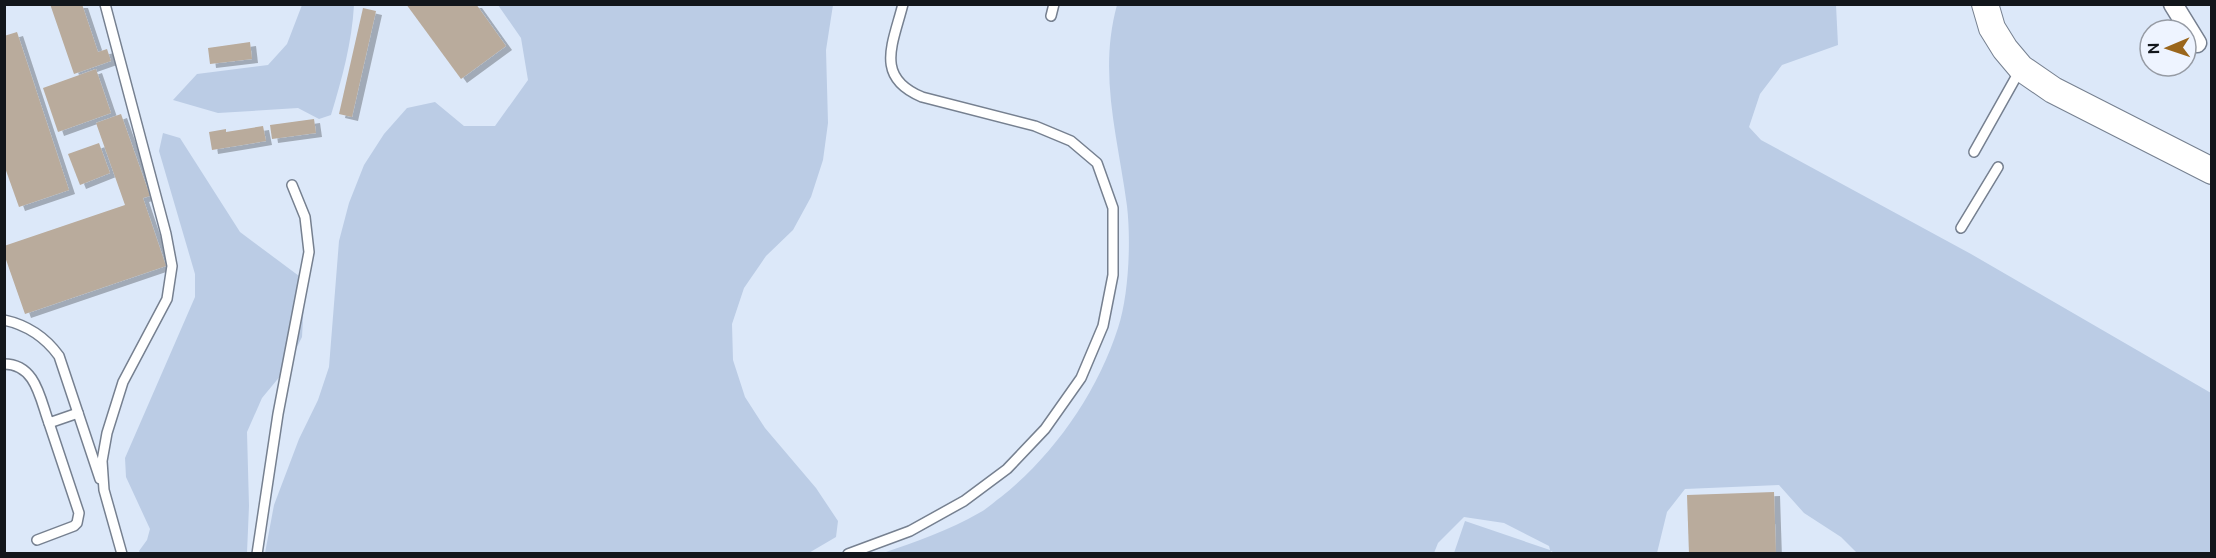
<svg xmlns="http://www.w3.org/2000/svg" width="2216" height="558" font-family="Ubuntu,sans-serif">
<defs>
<filter id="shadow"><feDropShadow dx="6" dy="4" stdDeviation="0" flood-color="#0004"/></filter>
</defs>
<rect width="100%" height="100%" fill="#dce8f9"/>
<g fill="#bbcce5">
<path d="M302 5H354C352 42 342 79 331 115L319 119 298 108 218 113 173 100 197 74 268 65 287 44Z"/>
<path d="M498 5H833L826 50 828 123 823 160 811 197 793 230 766 256 744 288 732 324 733 360 745 397 765 428 816 488 838 521 836 537 807 554 265 553 274 505 299 439 318 400 329 367 339 241 349 203 364 165 384 134 407 108 435 102 464 126H495L528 80 521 38Z"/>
<path d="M1117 5H1836L1838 45 1782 65 1760 94 1749 127 1761 140 1971 254 2211 393V553H1857L1841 537 1804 513 1779 485 1685 489 1667 512 1657 553 1557 554 1551 551 1549 554 1454 553 1465 521 1550 550 1549 546 1504 523 1464 517 1438 543 1434 553H883C916 542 949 530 979 513 987 509 994 502 1001 497 1054 455 1097 393 1118 328 1129 295 1131 240 1127 206 1118 137 1098 74 1117 5Z"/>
<path d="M163 133 180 138 240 232 299 276 304 300 302 337 286 369 262 398 247 432 249 506 247 553H140L139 551 147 540 150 529 126 477 125 458 195 297V274L159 151Z"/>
</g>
<g fill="#b9ab9c" filter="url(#shadow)">
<path d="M50 4H82L98 52 107 49 111 61 74 74Z"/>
<path d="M406 4H476L506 46 461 79Z"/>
<path d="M363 8 376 11 352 117 339 114Z"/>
<path d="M17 32 69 190 19 207 4 165V36Z"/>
<path d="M250 42 252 59 210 64 208 48Z"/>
<path d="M96 69 111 113 58 132 43 88Z"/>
<path d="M121 114 150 196 143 198 166 266 25 314 4 254V246L125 205 96 123Z"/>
<path d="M314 119 316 133 272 139 270 125Z"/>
<path d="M263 126 266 141 212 150 209 132 226 129V132Z"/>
<path d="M99 143 110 173 80 185 68 154Z"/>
<path d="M1774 492 1776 554H1689L1687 495Z"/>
</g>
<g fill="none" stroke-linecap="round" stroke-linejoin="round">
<g stroke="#768090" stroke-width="12">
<g id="service">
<path d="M105 4 166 234 172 266 167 299 123 382 107 433 102 461 104 490 122 554"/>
<path d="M1051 16 1054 4"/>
<path d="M1974 152 2020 70"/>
<path d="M1961 228 1998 167"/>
<path d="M4 320C27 325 46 338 59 356L100 479"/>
<path d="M4 364C36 364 40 399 49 423L78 413"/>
<path d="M37 540 74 526 77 523 79 513 49 423"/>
<path d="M257 554 278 414 309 252 305 217 292 185"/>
<path d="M848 554 910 531 964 501 1007 469 1045 429 1081 378 1103 326 1113 275V208L1097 163 1071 141 1035 126 922 97C874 77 893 44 903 4"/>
</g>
</g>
<g stroke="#768090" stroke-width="21">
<path id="minor" d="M2173 4 2197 43"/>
</g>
<g stroke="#768090" stroke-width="28">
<path id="secondary" d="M1985 4 1992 28 2005 49 2021 68 2053 90 2212 171"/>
</g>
<use href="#service" stroke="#fff" stroke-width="9"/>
<use href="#minor" stroke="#fff" stroke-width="18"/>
<use href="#secondary" stroke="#fff" stroke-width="26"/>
</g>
<rect width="2216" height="558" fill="none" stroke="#12161b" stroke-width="12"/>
<g transform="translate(2168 48) rotate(268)"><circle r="28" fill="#eef4ff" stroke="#969ba4" stroke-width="1.5"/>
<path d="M0-4.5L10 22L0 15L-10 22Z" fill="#9a661c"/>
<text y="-9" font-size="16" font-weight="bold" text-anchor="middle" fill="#12161b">N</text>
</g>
</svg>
